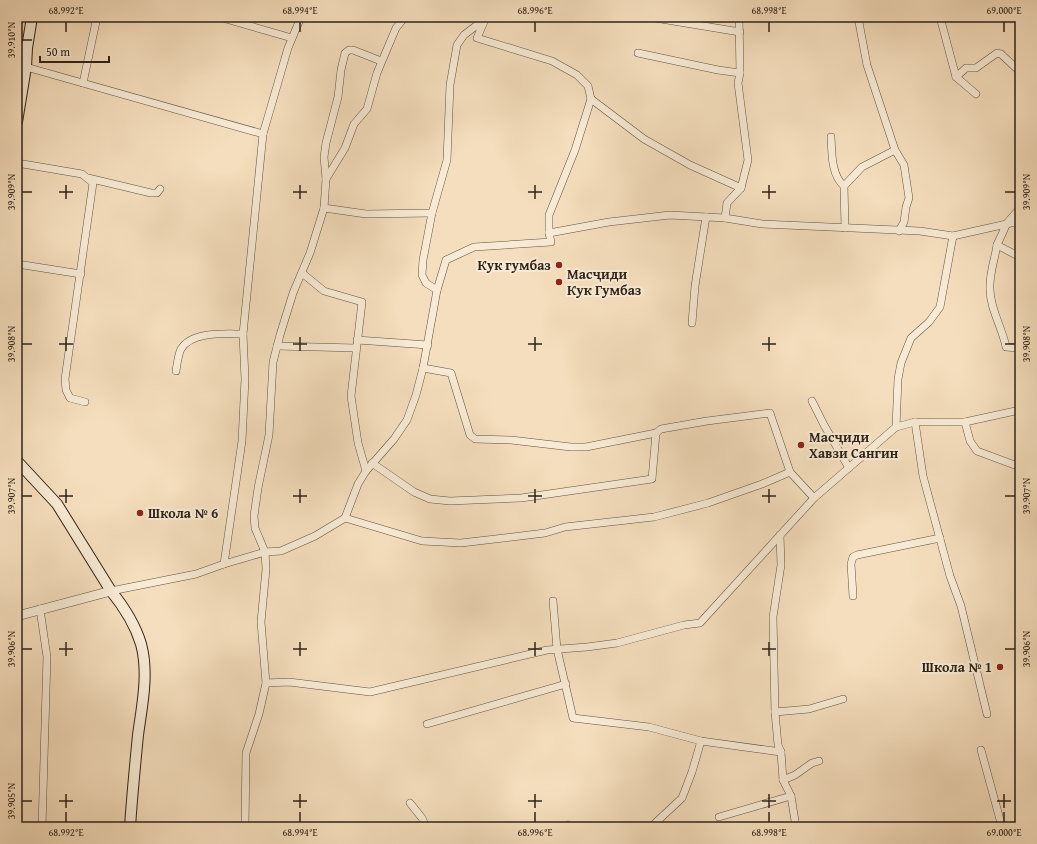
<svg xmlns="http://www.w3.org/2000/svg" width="1037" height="844" font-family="'Gentium Book Plus',serif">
<rect width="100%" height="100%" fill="#f5debd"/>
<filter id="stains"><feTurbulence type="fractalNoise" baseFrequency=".005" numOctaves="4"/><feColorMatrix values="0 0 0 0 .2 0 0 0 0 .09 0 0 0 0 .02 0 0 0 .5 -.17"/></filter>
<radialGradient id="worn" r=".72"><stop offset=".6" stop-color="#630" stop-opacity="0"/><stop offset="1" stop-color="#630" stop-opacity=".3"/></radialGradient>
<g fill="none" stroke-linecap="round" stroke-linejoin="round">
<g stroke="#605241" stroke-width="8">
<g id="minor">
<path d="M219 17 292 38"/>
<path d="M649 17 740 32"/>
<path d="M940 17 956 77 976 94"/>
<path d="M17 45 27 48"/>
<path d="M638 53 718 70 740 73"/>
<path d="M26 67 263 134"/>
<path d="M956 77 966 68H976L997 53 1001 54 1016 68 1020 67"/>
<path d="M83 83 97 17"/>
<path d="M591 99 644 139 690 165 741 188"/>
<path d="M831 137C832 153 831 175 844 186"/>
<path d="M895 150 904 165 909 198 906 207 904 222 899 231"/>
<path d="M17 163 82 174 93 183 65 379 66 390 70 398 85 402"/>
<path d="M88 178 151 193H157L160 189"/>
<path d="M326 179 324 157 326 143 338 97 341 70 345 53 349 50H353L381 61"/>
<path d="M324 208 366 214 432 213"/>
<path d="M1020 208 1007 223 997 245 1020 257"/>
<path d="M725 218 727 203 741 188 748 160 738 83 740 73 739 17"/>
<path d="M845 228 844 186 862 167 895 150 867 65 858 17"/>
<path d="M549 233 609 222 670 215 725 218 762 224 920 231 953 236 1020 221"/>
<path d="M997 245C995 259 989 274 990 289 990 309 1002 327 1006 347L1018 348 1020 347"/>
<path d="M17 264 81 274"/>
<path d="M302 273 324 291 362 302 351 396 358 443 366 471"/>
<path d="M437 290 426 283 422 275 423 260 432 213 447 160 450 85 457 45 464 35 485 19"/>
<path d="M692 323 695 286 706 217"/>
<path d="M357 340 428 345"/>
<path d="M277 346 356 348"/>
<path d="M423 368 451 373 470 435 475 439 511 440 571 447H586L656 433 661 429 707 421 770 413 790 472 814 498"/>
<path d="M176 371C177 365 178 355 181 349 192 331 225 334 243 334"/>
<path d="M812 401 824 425 849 468"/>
<path d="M915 422 923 476 950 576 961 606 987 714"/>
<path d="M965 422 970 441 977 451 1020 467"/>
<path d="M896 427 898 379 901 363 911 338 929 322 940 307 953 236"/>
<path d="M372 463 414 492 430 499 450 501 521 498 652 479 656 433"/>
<path d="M345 518 422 541 461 543 545 533 565 527 654 517 708 503 762 484 790 472"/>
<path d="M780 535 781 565 773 617 775 712 778 745 781 752 783 780 791 796 796 827"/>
<path d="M224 564 242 441 245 379 243 334 263 134 288 48 301 17"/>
<path d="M111 591 196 574 224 564 265 552 281 551 315 536 345 518 358 484 366 471 394 439 407 420 416 395 423 368 437 290 446 260 474 247 551 242 549 233V215L575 150 591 99 588 86 577 75 552 61 477 38 486 17"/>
<path d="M853 596 851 564 853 557 857 555 940 538"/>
<path d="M553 601 557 649 573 718 649 727 701 741 781 752"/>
<path d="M40 609 47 657 42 827"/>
<path d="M266 683 289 682 370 692 547 650 587 647 617 643 684 625 700 623 814 498 896 427 915 422H965L1020 410"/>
<path d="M775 712 809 709 843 699"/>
<path d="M427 724 566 684"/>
<path d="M981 750 1002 827"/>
<path d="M783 780 795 775 812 763 819 761"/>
<path d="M410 803 422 818 426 827"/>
<path d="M719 817 791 796"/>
<path d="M568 825 570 827"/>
<path d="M245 827 246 753 259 714 266 683 261 622 266 569 265 552 255 528 254 516 258 488 269 435 273 362 280 335 293 293 310 253 324 208 326 179 345 148 354 124 367 109 377 73 396 28 405 17"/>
<path d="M651 827 682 798 692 772 701 741"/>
</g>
</g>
<g stroke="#605241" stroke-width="10">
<path id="tertiary" d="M17 616 111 591"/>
</g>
<g stroke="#2e2318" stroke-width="12">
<g id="secondary">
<path d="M17 122 26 67 27 48 32 17"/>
<path d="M17 461 57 504 111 591C124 607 135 624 141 644 149 673 142 706 138 735 135 766 132 796 130 827"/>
</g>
</g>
<use href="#minor" stroke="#f8ead4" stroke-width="7"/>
<use href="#tertiary" stroke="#f8ead4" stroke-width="9"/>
<use href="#secondary" stroke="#f8ead4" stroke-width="10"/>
</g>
<path fill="none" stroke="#2e2318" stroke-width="1.5" d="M66 22V32M300 22V32M535 22V32M769 22V32M1004 22V32M22 40H32M66 185V199M300 185V199M535 185V199M769 185V199M22 192H32M59 192H73M293 192H307M528 192H542M762 192H776M1005 192H1015M66 337V351M300 337V351M535 337V351M769 337V351M22 344H32M59 344H73M293 344H307M528 344H542M762 344H776M1005 344H1015M66 489V503M300 489V503M535 489V503M769 489V503M22 496H32M59 496H73M293 496H307M528 496H542M762 496H776M1005 496H1015M66 642V656M300 642V656M535 642V656M769 642V656M22 649H32M59 649H73M293 649H307M528 649H542M762 649H776M1005 649H1015M66 794V808M300 794V808M535 794V808M769 794V808M1004 794V808M22 801H32M59 801H73M293 801H307M528 801H542M762 801H776M997 801H1011M66 812V822M300 812V822M535 812V822M769 812V822M1004 812V822"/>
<g fill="#8f2418" stroke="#f8ead4" stroke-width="1.5">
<circle cx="559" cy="265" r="4"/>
<circle cx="559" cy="282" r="4"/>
<circle cx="801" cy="445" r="4"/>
<circle cx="140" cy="513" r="4"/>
<circle cx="1000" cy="667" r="4"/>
</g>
<g text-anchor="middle" stroke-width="4" stroke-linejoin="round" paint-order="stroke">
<g font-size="14" font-weight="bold" fill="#2e2318" stroke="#f8ead4" text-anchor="start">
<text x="551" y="270" text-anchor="end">Кук гумбаз</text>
<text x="567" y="279">Масҷиди<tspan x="567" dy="16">Кук Гумбаз</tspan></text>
<text x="809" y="442">Масҷиди<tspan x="809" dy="16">Хавзи Сангин</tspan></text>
<text x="148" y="518">Школа № 6</text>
<text x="992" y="672" text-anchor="end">Школа № 1</text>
</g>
</g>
<rect width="1037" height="844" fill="none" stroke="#f5debd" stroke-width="44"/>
<path d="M40 56v6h69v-6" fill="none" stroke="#2e2318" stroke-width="2"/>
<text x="46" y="56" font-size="12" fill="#2e2318" stroke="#f8ead4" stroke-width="3" paint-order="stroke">50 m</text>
<rect x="22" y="22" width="993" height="800" fill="none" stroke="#2e2318" stroke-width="1.5"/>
<g font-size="10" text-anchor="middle" fill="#2e2318">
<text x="66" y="14">68.992°E</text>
<text x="300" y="14">68.994°E</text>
<text x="535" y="14">68.996°E</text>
<text x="769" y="14">68.998°E</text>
<text x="1004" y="14">69.000°E</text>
<text transform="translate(11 40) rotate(-90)" y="4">39.910°N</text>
<text transform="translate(11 192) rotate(-90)" y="4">39.909°N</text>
<text transform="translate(1026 192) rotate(-90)" y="4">39.909°N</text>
<text transform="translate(11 344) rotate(-90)" y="4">39.908°N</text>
<text transform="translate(1026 344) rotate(-90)" y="4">39.908°N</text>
<text transform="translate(11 496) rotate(-90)" y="4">39.907°N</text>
<text transform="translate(1026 496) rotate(-90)" y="4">39.907°N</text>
<text transform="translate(11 649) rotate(-90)" y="4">39.906°N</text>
<text transform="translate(1026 649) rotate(-90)" y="4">39.906°N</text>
<text transform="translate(11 801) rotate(-90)" y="4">39.905°N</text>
<text x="66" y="836">68.992°E</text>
<text x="300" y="836">68.994°E</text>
<text x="535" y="836">68.996°E</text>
<text x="769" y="836">68.998°E</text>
<text x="1004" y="836">69.000°E</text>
</g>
<rect width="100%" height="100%" filter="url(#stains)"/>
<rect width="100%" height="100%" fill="url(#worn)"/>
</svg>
